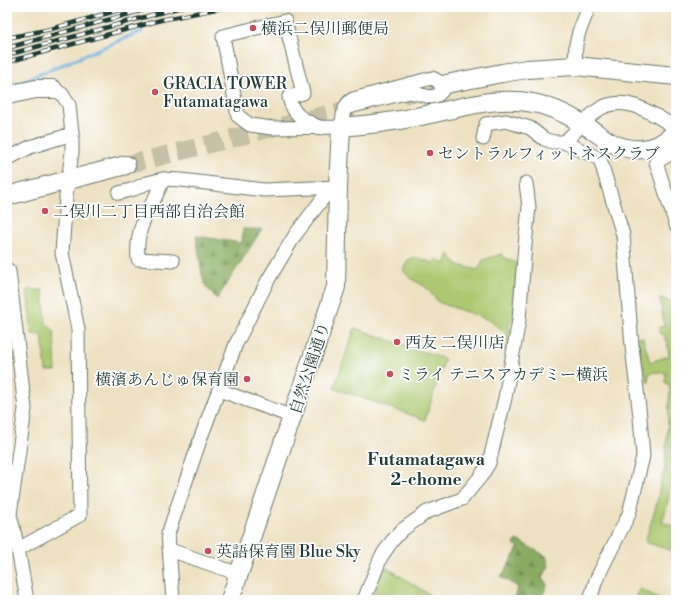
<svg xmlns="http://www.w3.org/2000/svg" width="683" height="607" font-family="'Libre Bodoni','Noto Serif JP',serif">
<defs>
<pattern id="forest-firs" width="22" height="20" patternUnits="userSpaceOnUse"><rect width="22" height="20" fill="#89ac62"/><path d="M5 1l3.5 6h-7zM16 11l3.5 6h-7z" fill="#6f8d52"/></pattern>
</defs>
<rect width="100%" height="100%" fill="#fff"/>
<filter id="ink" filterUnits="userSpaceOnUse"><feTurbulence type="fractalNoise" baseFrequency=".025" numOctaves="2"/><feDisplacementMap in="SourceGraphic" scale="8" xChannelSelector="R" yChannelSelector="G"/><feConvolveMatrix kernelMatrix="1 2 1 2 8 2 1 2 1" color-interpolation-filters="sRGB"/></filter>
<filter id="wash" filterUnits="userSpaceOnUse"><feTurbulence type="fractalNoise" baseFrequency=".012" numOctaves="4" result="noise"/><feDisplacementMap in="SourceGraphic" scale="16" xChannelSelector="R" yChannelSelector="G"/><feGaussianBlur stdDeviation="0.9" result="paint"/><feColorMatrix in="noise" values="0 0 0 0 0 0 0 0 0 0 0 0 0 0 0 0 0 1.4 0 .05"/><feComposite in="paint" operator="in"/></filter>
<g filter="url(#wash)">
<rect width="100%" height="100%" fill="#eee1c2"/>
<g fill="#acc86f" stroke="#668252">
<path d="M449 254 458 265 478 270 483 260 502 254 503 257 519 264 514 318 511 319 509 327 512 333 507 366 504 365 507 334 489 320 438 302 426 287 410 278 403 270 408 260 414 257 434 263 436 259 445 264Z"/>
<path d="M27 290H43L46 323 54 331 56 371H46L42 335 32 334Z"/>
<path d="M660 299H665L666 301H670L672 311H676V319L671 321 676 345 674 386 676 387V409H675L674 440 673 441 672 464 675 470V474L672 478 667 506 662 522 676 527V543L672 551 645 542 656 506 662 476 665 469 670 386 665 382 666 373 655 372 649 374 648 383 638 347 637 337 643 338 650 362 669 356 667 340H665L664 334H660L659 327 664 326Z"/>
<path d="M355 328 445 359 425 420 334 388Z"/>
<path d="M386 567 438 600H371Z"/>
<path d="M640 589 659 598V600H635Z"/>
</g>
<g fill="url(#forest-firs)" stroke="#54744b">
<path d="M243 229H262L217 299 206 287 202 274 196 236 242 243Z"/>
<path d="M517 540 546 556 549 566 542 579 547 582V586L540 600H515L518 587 501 577 519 547 514 544Z"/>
</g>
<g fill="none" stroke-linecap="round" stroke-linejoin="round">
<path stroke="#6fb5e6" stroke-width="3.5" d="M12 86 142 31"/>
</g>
</g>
<g filter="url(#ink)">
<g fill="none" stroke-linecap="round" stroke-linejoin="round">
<g stroke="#c5c0a6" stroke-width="18" stroke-dasharray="18 9" stroke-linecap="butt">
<path d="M403 95 446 84"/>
<path d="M126 165 360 106"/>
</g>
<g stroke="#677666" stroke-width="15">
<g id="street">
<path d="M575 66 576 44 579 32 589 7"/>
<path d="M321 128C305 120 293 117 289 97L303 93 285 21 223 36 238 116 250 125 272 128 341 127C343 117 343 104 353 99L432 78C439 81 441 83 442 91L438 95 431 97 409 92 345 108"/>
<path d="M483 139 486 124 506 121 530 128 544 139 553 142H564C575 133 584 121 595 112 622 91 652 113 676 128"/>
<path d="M564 142 600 159 623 235 632 346 640 417 643 456 629 514 596 580 590 600"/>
<path d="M676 151 656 162 676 225"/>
<path d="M7 159 30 147 72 134"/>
<path d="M163 179C158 196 147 209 142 225 138 236 137 247 138 259L173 261"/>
<path d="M119 193 134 189 147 183 163 179 181 180 264 190 338 187"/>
<path d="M7 269 9 271 25 409 10 514 18 549 27 600"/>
<path d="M219 390 293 417"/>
<path d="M18 549 80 515 78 329 62 253 66 196 72 152V134L69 105 62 94 53 89"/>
<path d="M170 550 239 574"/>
<path d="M173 600 168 534 201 437 236 344 268 280 295 235 324 197 338 187"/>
<path d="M364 600 381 557 392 541 402 530 427 512 462 499 481 476 489 463 505 398 519 320 525 245 529 207 526 183"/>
</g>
</g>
<g stroke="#677666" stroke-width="20">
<g id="secondary">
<path d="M446 84 502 73 527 69 575 66 676 76"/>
<path d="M7 95 36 89H53"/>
<path d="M7 196 126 165"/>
<path d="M230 600 336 287 338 187 341 127C366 125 392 122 416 117 454 110 494 95 533 103 550 106 568 115 583 124 592 129 601 137 610 142 631 153 655 152 672 135"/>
</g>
</g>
<use href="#street" stroke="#fff" stroke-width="13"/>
<use href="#secondary" stroke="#fff" stroke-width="18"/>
<g stroke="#1f3d34" stroke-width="4.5">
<g id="rail">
<path d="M7 38 51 29 130 7"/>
<path d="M7 48 154 7"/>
<path d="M7 55 181 7"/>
<path d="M7 62 161 20 226 7"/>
</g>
</g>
<use href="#rail" stroke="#fff" stroke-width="3" stroke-dasharray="9" stroke-linecap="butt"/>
</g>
</g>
<g fill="#d1495b" stroke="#fff" stroke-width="1.5">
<circle cx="253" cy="28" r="4"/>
<circle cx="155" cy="92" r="4"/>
<circle cx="430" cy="153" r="4"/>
<circle cx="45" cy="211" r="4"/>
<circle cx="397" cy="342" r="4"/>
<circle cx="390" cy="374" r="4"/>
<circle cx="247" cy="379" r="4"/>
<circle cx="208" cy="551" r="4"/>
</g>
<g text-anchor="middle" stroke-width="3.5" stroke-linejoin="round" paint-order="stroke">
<g font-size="16" fill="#1f3d34" stroke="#fff" text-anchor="start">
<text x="261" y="34">横浜二俣川郵便局</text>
<text x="163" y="89">GRACIA TOWER<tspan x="163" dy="18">Futamatagawa</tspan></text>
<text x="438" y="159">セントラルフィットネスクラブ</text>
<text x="53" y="217">二俣川二丁目西部自治会館</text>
<text x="405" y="348">西友 二俣川店</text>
<text x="398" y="380">ミライ テニスアカデミー横浜</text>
<text x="239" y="385" text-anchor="end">横濱あんじゅ保育園</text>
<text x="216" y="557">英語保育園 Blue Sky</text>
</g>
<g font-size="16" fill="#1f3d34" stroke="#fff">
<text transform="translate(309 368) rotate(-72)" y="6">自然公園通り</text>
</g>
<g font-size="17" font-weight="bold" fill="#1f3d34" stroke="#fff">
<text x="426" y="465">Futamatagawa<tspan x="426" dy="20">2-chome</tspan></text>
</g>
</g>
<rect width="683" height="607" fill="none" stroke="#fff" stroke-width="24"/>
</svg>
